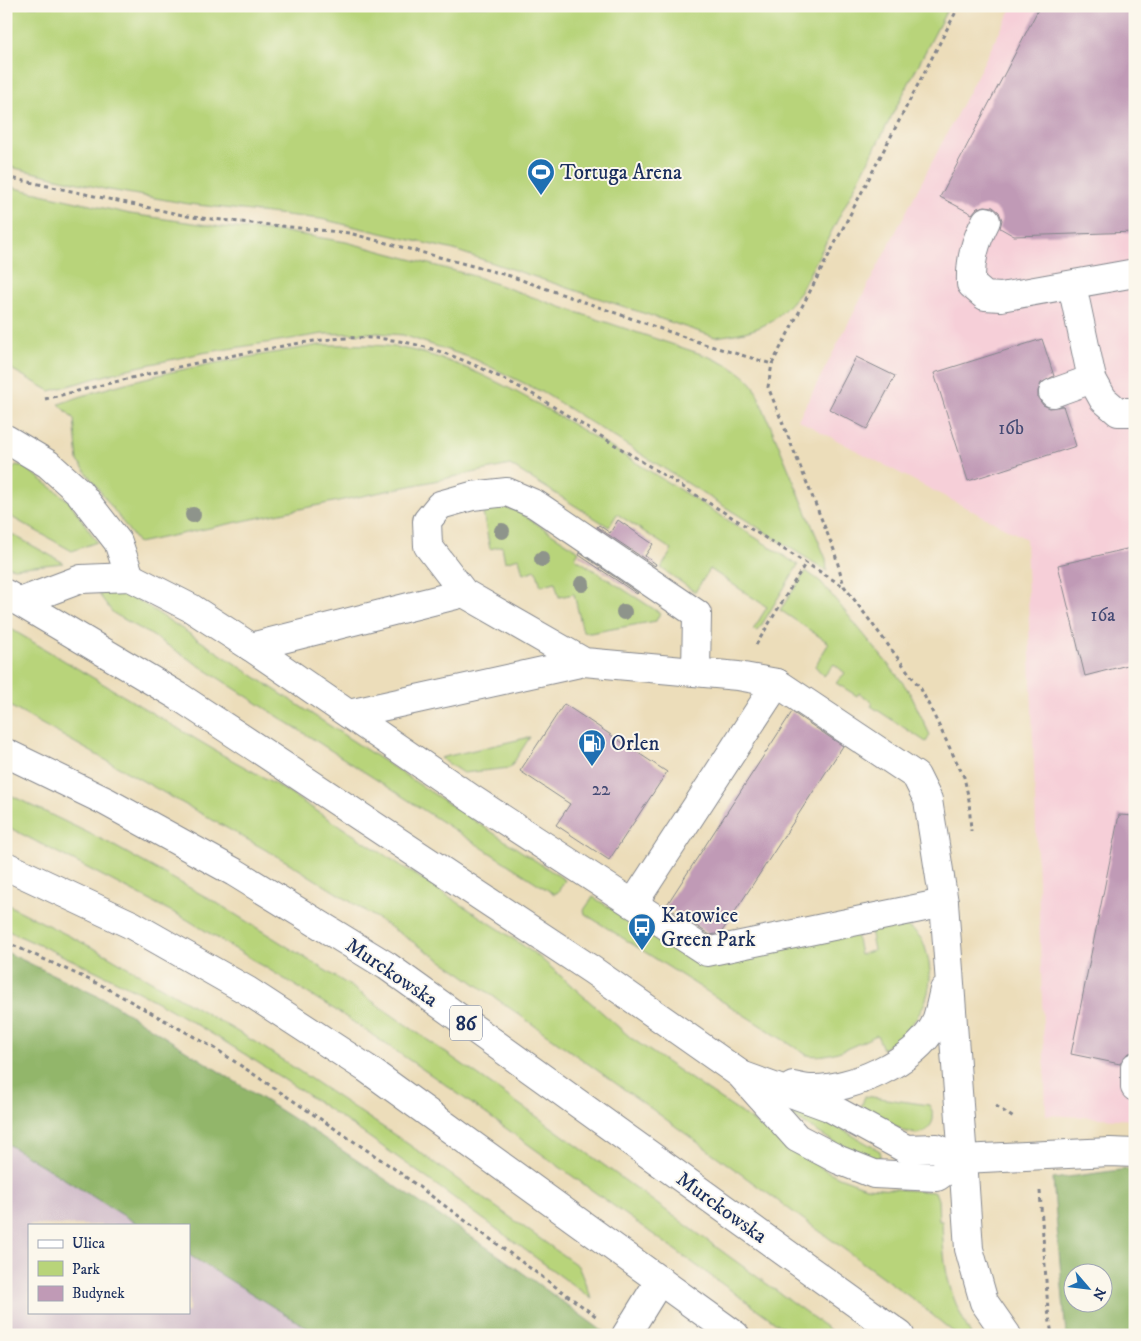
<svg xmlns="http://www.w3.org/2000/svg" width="1141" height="1341" font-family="'IM FELL DW Pica',serif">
<rect width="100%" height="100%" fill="#fbf7ec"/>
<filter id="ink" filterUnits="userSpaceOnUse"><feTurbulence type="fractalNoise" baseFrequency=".02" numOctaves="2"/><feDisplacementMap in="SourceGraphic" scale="10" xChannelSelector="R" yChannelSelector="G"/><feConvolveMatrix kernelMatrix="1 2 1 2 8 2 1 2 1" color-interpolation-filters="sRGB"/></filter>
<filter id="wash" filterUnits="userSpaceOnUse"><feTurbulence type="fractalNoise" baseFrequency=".0096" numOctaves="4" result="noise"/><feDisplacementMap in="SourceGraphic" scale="20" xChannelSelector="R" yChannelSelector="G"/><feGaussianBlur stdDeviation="1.12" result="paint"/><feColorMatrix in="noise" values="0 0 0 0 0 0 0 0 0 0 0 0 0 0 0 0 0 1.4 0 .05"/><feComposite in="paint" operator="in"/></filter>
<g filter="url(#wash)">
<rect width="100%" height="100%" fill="#ecddba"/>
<path fill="#f6cfd8" d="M1013 6H1135V1120L1046 1115 1026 539 798 420Z"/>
<path fill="#d1bdca" d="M6 1143 139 1225H29V1312H189V1255L319 1335H6Z"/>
<g fill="#b8d47a" stroke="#6a826c">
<path d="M6 6H949L800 292C772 327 759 331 715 337L454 250 321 219 189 204 104 189 6 166Z"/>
<path d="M6 186 130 214 221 227 285 232 346 242 474 276 552 304 707 356C726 364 741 370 754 386L826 559 827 571 544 393 474 359 403 335 376 333 323 334 202 353 128 369 50 391 6 366Z"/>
<path d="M320 345C350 345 381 343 411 350 476 365 535 402 592 436 662 478 730 521 798 565L758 631 753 630 767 607 710 569 695 592 661 568 672 550 617 514 609 527 510 465 138 543 78 461 74 419 59 404C143 373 232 360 320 345Z"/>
<path d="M16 465 25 467 69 501 97 542 72 551 6 514 10 472Z"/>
<path d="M499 506 517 511 579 551 575 558 660 613 656 621 590 633 583 632 574 594 559 597 555 582 541 586 536 570 523 574 519 558 505 562 502 546 490 549 483 513 489 507Z"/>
<path d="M6 531 64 563 14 568 6 566Z"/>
<path d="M806 571 821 582 900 679 910 693 930 735 926 742 871 706 873 703 859 693 857 696 836 683 845 673 834 664 824 676 815 666 829 643 780 610Z"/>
<path d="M108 591 127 595 141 602 565 880 558 892 554 894 153 636 113 613 98 593Z"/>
<path d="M6 626 221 754 272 782 499 929 538 956 631 1038 823 1169 839 1177 866 1187 935 1192 938 1199 939 1221H942C944 1271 947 1290 971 1335H957L914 1300 649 1107 459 972 381 921 289 863 6 704Z"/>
<path d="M530 737 510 768 463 773 440 758Z"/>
<path d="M6 793 107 842 217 903 352 987 546 1123 837 1335H793L443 1083 337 1011 186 919 6 826Z"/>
<path d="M593 897 699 965H708L856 933 860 955 874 950 870 930C878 928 888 924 897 925 911 925 921 935 925 947 940 991 920 1025 883 1049L877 1035C854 1045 832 1059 807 1055L585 914 584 910Z"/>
<path d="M6 904 107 955 260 1045 411 1146 578 1266 592 1299C454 1198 312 1090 163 1005 112 977 59 954 6 930Z"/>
<path d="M865 1096 929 1105C936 1116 934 1123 925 1132L916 1134 904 1131 861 1107Z"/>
<path d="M776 1106H801L880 1151 881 1156 878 1159 845 1149Z"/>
</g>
<g fill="#92b66a" stroke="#567264" fill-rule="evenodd">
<path d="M6 952 110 1002 322 1137 501 1257 608 1335H319L189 1255V1225H139L6 1143Z"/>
<path d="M1135 1168V1335H1066L1053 1179ZM1074 1274H1104V1304H1074Z"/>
</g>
<g id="blocks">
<g fill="#c09ab6">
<path d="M1040 6H1135V232L1014 236 1000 228 1002 220 999 212 993 207 985 206 977 208 972 214 940 197Z"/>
<path d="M1042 339 1054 376 1041 383 1038 391V398L1043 405 1050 408 1063 406 1076 446 968 481 934 373Z"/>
<path d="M856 357 895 376 867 429 829 409Z"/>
<path d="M618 520 653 544 645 556 656 564 655 566 597 527 599 525 610 533Z"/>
<path d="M1135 547V663L1085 676 1058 565Z"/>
<path d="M580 553 638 593 637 594 579 555Z"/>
<path d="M564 704 667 772 609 860 556 825 570 804 520 771Z"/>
<path d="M792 712 843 746 721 933 710 935 666 906Z"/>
<path d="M1119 815 1135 816V1051L1127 1054 1120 1064 1071 1054Z"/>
</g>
</g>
</g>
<g filter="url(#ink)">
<use href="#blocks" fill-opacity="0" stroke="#84868c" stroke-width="1"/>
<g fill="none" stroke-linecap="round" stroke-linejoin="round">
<g stroke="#84868c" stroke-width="30">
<g id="minor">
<path d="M986 221C975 242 970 260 971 284L985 296 1001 297 1135 273"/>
<path d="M1072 285 1092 379 1103 399 1118 412H1135"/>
<path d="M1053 393 1092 379"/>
<path d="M6 439 48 464 79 492 118 542 130 577"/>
<path d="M6 594 178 696 592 970 740 1074 797 1138 839 1160 874 1174 937 1177 963 1159"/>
<path d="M20 602 81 579 130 577 191 608 251 647 472 799 707 952 944 903"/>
<path d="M251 647 464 593"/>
<path d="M696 672 697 614 535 504 507 492 472 496 440 505 427 521 428 546 464 593 584 662 738 676 777 683 916 776 928 800 944 903 963 1159"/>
<path d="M349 714 584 662"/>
<path d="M633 904 777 683"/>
<path d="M1135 1067V1087"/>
<path d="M744 1076 829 1107 906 1149 936 1148 963 1159 1110 1152 1135 1153"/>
<path d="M793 1086C799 1087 806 1089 812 1089 851 1090 914 1062 934 1026 939 1016 941 1001 944 990"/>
<path d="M626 1335 660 1280"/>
</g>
</g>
<g stroke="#84868c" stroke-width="30">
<g id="highway">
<path d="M6 753 105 801 234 872 387 966 900 1335"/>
<path d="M6 866 132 925 248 991 366 1068 735 1335"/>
<path d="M963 1159 969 1249 984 1302 1007 1335"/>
</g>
</g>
<g stroke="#84868c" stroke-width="3" stroke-dasharray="4 4" stroke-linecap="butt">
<path d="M959 6 772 364 768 387 834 550 844 586 921 689 964 777 969 800 971 831"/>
<path d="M6 177 192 217 349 233 510 276 707 345 772 364"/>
<path d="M45 399C115 382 185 364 256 351 300 343 347 333 392 340 443 347 491 372 536 396L843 586"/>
<path d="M756 645 805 564"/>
<path d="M6 942 103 986 216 1049 389 1165 597 1317"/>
<path d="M996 1106 1015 1119"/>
<path d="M1040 1191 1048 1310 1052 1335"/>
</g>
<use href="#minor" stroke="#fff" stroke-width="28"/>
<use href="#highway" stroke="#fff" stroke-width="28"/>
</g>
<g fill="#8e948b">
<circle cx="193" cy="515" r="8"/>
<circle cx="502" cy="531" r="8"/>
<circle cx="542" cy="559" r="8"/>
<circle cx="582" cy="584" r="8"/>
<circle cx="624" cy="612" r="8"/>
</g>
</g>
<defs>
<g id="stadium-pin" transform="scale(1.4375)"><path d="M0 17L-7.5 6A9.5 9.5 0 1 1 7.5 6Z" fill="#1f6fb2" stroke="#fbf7ec"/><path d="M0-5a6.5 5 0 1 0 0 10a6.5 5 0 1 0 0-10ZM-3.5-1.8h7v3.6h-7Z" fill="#fff"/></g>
<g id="fuel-pin" transform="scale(1.4375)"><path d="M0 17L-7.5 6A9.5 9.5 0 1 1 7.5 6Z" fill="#1f6fb2" stroke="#fbf7ec"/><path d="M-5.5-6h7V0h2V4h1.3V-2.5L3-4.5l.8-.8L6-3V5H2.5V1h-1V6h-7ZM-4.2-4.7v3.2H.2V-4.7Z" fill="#fff"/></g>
<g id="bus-pin" transform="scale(1.4375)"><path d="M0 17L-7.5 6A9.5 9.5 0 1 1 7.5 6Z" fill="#1f6fb2" stroke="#fbf7ec"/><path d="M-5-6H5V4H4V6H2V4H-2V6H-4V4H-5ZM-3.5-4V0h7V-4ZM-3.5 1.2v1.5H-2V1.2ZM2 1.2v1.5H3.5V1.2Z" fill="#fff"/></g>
</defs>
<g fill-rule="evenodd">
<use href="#stadium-pin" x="541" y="172"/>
<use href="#fuel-pin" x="592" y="743"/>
<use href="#bus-pin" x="642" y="927"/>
</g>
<g text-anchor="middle" stroke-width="4" stroke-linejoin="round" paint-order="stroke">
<g font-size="19" fill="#444a74">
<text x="1011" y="434">16b</text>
<text x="1103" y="621">16a</text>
<text x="601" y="795">22</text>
</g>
<rect fill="#fbf7ec" stroke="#5e6b89" stroke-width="1" x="450" y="1005.5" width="32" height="35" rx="4"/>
<g font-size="20" font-weight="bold" fill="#1b2f5e">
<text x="466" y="1030">86</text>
</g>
<g font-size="21" fill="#1b2f5e" stroke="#fbf7ec" text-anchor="start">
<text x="560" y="179">Tortuga Arena</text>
<text x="611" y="750">Orlen</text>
<text x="661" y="922">Katowice<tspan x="661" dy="24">Green Park</tspan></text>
</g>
<g font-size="21" fill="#1b2f5e" stroke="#fbf7ec">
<text transform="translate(392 972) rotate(34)" y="7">Murckowska</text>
<text transform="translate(722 1207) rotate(36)" y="7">Murckowska</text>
</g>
</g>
<rect width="1141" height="1341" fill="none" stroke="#fbf7ec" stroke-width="25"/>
<rect x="28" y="1224" width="162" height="90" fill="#fbf7ec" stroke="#a1a7b3"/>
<rect x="38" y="1240" width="25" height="8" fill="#ffffff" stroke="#a1a7b3"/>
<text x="72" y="1248" font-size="15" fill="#1b2f5e">Ulica</text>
<rect x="38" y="1261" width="25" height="15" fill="#b8d47a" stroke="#a1a7b3"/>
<text x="72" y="1274" font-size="15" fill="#1b2f5e">Park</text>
<rect x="38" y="1286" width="25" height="15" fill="#c09ab6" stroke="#a1a7b3"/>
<text x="72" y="1298" font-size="15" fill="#1b2f5e">Budynek</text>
<g transform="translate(1088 1288) rotate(118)"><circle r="24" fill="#fbf7ec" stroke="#a1a7b3"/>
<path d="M0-4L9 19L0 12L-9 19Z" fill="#1f6fb2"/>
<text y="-8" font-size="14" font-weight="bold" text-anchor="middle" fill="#1b2f5e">N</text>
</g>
</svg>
